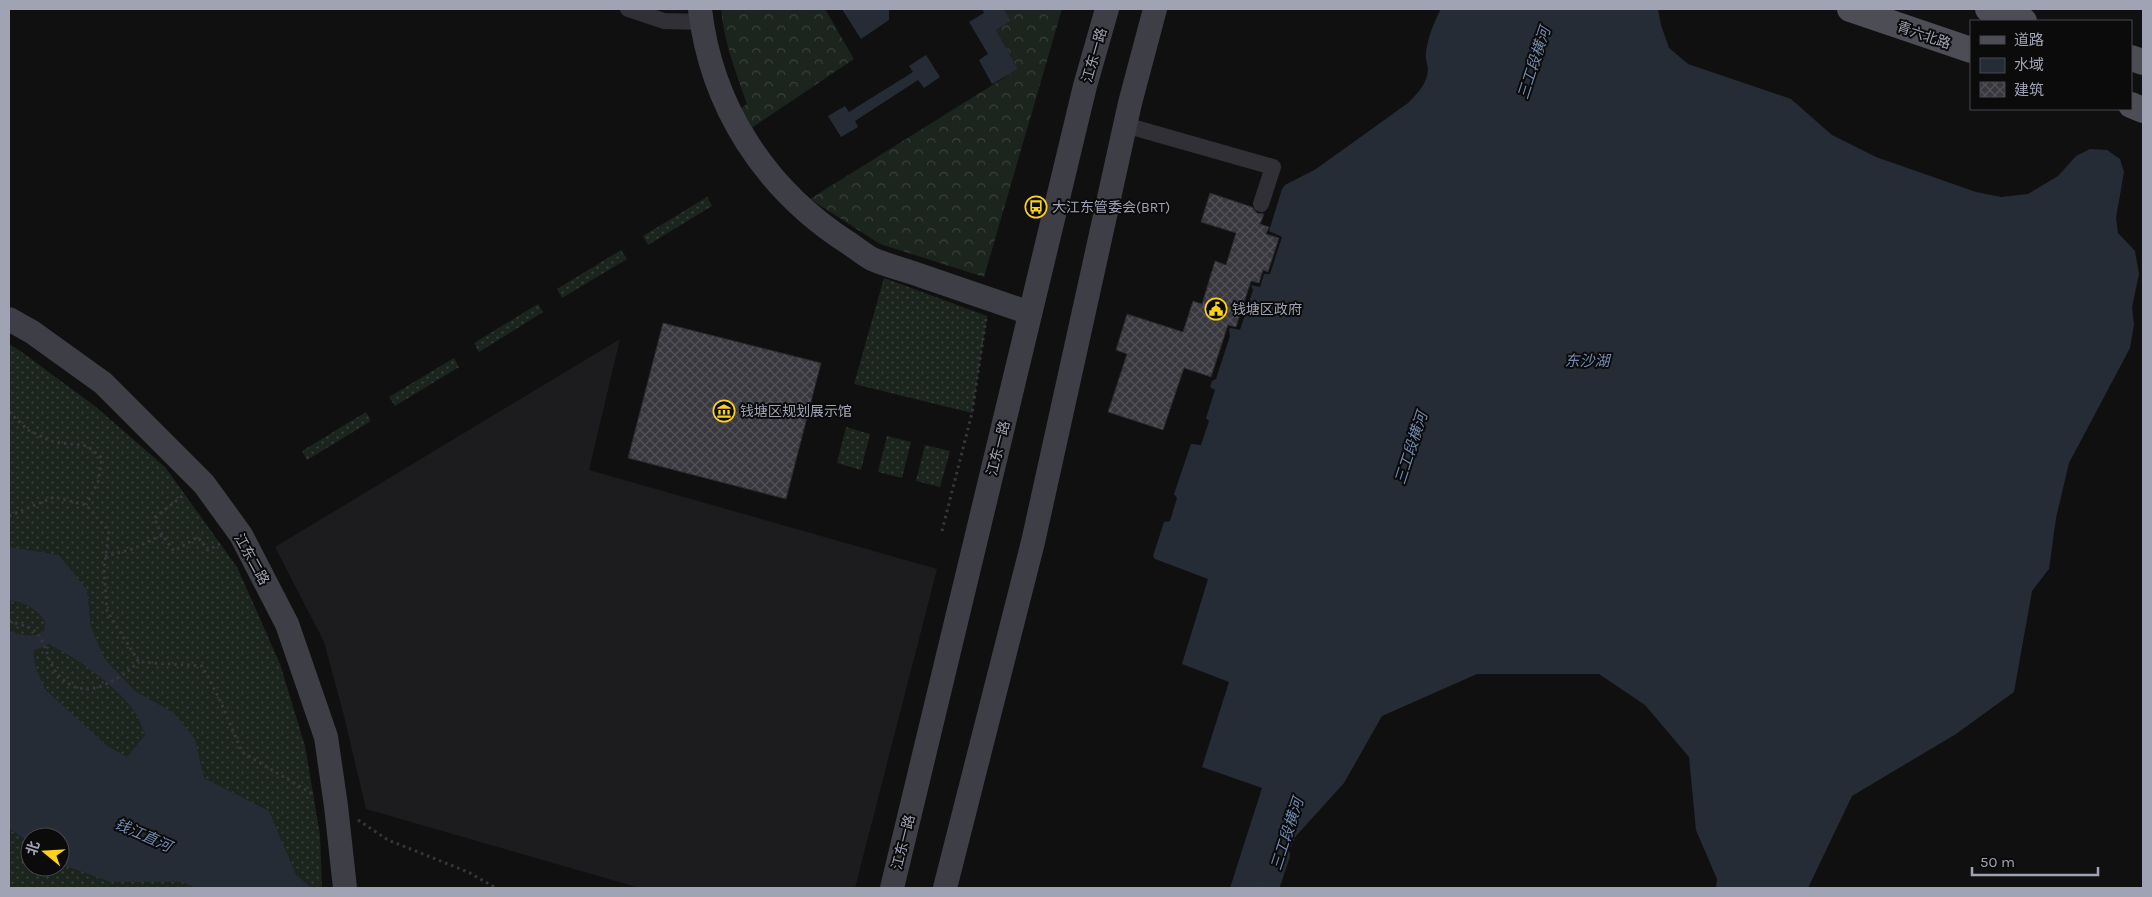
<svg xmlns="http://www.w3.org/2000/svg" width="2152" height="897" font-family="Karla,'Noto Sans SC',sans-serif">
<defs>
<pattern id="grass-dots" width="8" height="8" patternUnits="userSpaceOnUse" patternTransform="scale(1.25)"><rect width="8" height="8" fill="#1c241e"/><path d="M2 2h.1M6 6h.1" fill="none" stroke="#3a413c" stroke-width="1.8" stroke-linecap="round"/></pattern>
<pattern id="forest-crowns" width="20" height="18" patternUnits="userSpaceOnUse" patternTransform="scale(1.25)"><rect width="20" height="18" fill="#1c241e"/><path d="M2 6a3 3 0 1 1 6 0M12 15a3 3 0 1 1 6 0" fill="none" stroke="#3a413c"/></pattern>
<pattern id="building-cross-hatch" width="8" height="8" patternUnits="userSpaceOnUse" patternTransform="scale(1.25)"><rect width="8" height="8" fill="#39383e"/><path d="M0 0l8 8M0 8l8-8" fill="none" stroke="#525258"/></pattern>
</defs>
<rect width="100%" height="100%" fill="#101011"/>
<path fill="#1c1c1e" d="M620 339 589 470 937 569 855 888H640L366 809 343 712 324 642 275 547Z"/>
<g fill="url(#grass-dots)" fill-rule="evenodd">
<path d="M707 197 712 206 648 245 643 236Z"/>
<path d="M621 250 627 259 562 298 557 289Z"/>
<path d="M884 278 987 316 972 413 854 384Z"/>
<path d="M538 304 543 312 479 352 474 343Z"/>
<path d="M9 344 19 350 96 407 165 467 237 567 280 664 305 746 320 835 322 888H9ZM30 837H60V867H30Z"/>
<path d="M454 358 459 367 395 406 389 397Z"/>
<path d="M366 412 371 421 307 460 302 451Z"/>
<path d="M846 427 870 434 861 470 837 463Z"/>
<path d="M887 436 911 442 902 478 878 472Z"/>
<path d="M925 445 950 451 940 487 916 481Z"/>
</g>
<g fill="url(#forest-crowns)">
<path d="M721 9H825L854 59 750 129 738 110 747 104C736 73 724 42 721 9Z"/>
<path d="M1004 9H1062L984 277 880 244 810 199 1018 69 996 30 1011 21Z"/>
</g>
<g fill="#262c35" fill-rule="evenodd">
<path d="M842 9H889V20L861 39Z"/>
<path d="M982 9H1004L1011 21 996 30 1018 69 992 84 979 60 988 54 969 22 984 13Z"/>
<path d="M1441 9H1658L1661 25 1669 48 1688 64 1791 99 1832 135 1876 157 1976 192 2001 197 2028 194 2058 176 2076 156 2090 149 2107 150 2120 159 2124 172 2116 218 2118 233 2135 251 2139 274 2132 307 2134 324 2130 348 2069 463 2056 518 2049 569 2032 591 2014 692 1956 734 1852 796 1808 888H1716L1717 879 1696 830 1689 757 1645 705 1599 674H1477L1382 716 1344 783 1296 836 1269 888H1230L1262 788 1202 767 1229 682 1182 664 1208 579 1155 559 1153 556 1164 522 1170 521 1177 498 1174 494 1191 444 1201 445 1209 421 1206 418 1215 390 1210 387 1212 381 1216 379 1230 336 1229 329 1231 328 1240 330 1253 290 1251 285 1260 287 1264 274H1270L1282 237 1269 231 1282 189 1285 185 1316 169 1408 103C1417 94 1427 84 1428 70 1428 65 1425 59 1426 54 1427 39 1434 22 1441 9Z"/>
<path d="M926 55 940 77 924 88 918 80 855 121 858 127 841 137 828 116 845 106 849 112 913 72 909 66Z"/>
<path d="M9 547 59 555 87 590 91 627 104 658 135 691 174 713 195 739 204 778 269 811 296 875 312 888H196L182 882H111L60 864V837H30V843L9 828V631C22 635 32 639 44 631 44 628 45 626 45 623 43 612 19 599 9 601ZM49 644C78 659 118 686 136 714 140 720 142 728 145 735L127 757 106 745 45 689 36 669 33 651Z"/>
</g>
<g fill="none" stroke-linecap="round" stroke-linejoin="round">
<path stroke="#262c35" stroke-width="18" d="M1270 888 1281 855"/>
</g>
<g fill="url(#building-cross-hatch)" stroke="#2a292d">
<path d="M1210 193 1252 207 1257 213 1264 214 1260 224 1269 227 1266 234 1279 238 1268 272 1263 270 1259 283 1251 281 1236 327 1228 325 1211 377 1184 368 1163 430 1108 412 1127 354 1116 350 1127 314 1183 332 1193 301 1202 304 1215 261 1226 265 1236 233 1201 222Z"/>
<path d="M663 323 821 363 786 499 628 458Z"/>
</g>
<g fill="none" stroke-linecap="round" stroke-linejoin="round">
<g stroke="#36373d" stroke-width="3" stroke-dasharray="2.5 4" stroke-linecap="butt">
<path d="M9 412 28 430 53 442 87 446 102 458 98 482 86 505"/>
<path d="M9 516 54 497 86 505 109 531 104 569 107 611 139 662 202 666 219 698 242 752 314 795"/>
<path d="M942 531 972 413 986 319"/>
<path d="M162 535 154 518 185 494"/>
<path d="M105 556 133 549 162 535 174 551 198 537 208 550 220 544"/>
<path d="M9 621C17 624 31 626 37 633 46 644 48 661 56 672 81 705 114 683 139 662"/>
<path d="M358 820 388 840 468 872 496 888"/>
</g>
<g stroke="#303036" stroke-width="16">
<path d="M628 9 664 21 702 22"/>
<path d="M1125 125 1273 167 1261 204"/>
</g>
<g stroke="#3e3f46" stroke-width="24">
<path d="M700 9C711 106 765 189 847 242 855 247 863 254 872 259 888 266 906 270 922 276 958 288 994 301 1030 313"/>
<path d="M9 319 32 332 103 383 204 484 241 535 287 624 326 737 336 806 345 888"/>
<path d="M892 888 1085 86 1107 9"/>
<path d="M945 888 1033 542 1130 103 1155 9"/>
</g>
<g stroke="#4c4d55" stroke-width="26">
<path d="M1850 9 1971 50"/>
<path d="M1988 9 2024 21"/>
<path d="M2131 58 2143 62"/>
<path d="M2131 105 2143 110"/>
</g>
</g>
<defs>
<g id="bus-ring" transform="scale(1.125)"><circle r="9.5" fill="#0b0b0c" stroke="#fbd11e" stroke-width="1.5"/><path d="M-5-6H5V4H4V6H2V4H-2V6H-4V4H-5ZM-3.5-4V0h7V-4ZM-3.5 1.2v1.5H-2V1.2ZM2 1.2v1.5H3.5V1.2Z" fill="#fbd11e"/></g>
<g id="civic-ring" transform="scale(1.125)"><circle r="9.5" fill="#0b0b0c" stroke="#fbd11e" stroke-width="1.5"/><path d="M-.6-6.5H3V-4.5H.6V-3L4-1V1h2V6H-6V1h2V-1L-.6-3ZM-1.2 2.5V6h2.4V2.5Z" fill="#fbd11e"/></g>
<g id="museum-ring" transform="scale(1.125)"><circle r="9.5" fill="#0b0b0c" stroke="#fbd11e" stroke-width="1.5"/><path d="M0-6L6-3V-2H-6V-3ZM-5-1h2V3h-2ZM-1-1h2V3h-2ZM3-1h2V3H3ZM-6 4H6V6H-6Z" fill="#fbd11e"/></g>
</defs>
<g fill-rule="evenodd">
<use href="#bus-ring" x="1036" y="207"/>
<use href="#civic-ring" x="1216" y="309"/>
<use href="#museum-ring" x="724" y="411"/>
</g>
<g text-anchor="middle" stroke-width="4" stroke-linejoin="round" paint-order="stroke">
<g font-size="14" fill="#a0a3b3" stroke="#0b0b0c">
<text transform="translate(1924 35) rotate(19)" y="5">青六北路</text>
<text transform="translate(1094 55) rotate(-74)" y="5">江东一路</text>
<text transform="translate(998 448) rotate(-76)" y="5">江东一路</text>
<text transform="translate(252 559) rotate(61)" y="5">江东二路</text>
<text transform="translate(903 842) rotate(-76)" y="5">江东一路</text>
</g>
<g font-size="14" fill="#a0a3b3" stroke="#0b0b0c" text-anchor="start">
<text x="1052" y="212">大江东管委会(BRT)</text>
<text x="1232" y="314">钱塘区政府</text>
<text x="740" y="416">钱塘区规划展示馆</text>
</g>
<g font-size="15" font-style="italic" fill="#748bb1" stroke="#0b0b0c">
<text transform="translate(1534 63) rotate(-72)" y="5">三工段横河</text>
<text x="1587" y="366">东沙湖</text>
<text transform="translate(1411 448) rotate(-72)" y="5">三工段横河</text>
<text transform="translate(1287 834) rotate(-72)" y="5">三工段横河</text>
<text transform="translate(143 835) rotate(24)" y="5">钱江直河</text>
</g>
</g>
<rect width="2152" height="897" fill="none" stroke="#a0a3b3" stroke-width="20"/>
<rect x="1970" y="20" width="162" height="90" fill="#0b0b0c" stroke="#47484f"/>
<rect x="1980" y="36" width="25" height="8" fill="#4c4d55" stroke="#47484f"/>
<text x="2014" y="45" font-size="15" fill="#a0a3b3">道路</text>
<rect x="1980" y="58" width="25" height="15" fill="#262c35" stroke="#47484f"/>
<text x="2014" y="70" font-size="15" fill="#a0a3b3">水域</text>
<rect x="1980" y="82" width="25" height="15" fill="url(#building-cross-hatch)" stroke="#47484f"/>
<text x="2014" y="95" font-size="15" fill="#a0a3b3">建筑</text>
<g transform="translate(45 852) rotate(288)"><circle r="24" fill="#0b0b0c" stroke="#47484f"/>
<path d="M0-4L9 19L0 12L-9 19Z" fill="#fbd11e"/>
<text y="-8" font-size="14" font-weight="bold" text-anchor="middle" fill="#a0a3b3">北</text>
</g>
<path d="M1972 867v8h126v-8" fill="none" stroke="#a0a3b3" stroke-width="2.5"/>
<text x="1980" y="867" font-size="15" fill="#a0a3b3" stroke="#0b0b0c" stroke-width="4" paint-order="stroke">50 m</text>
</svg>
